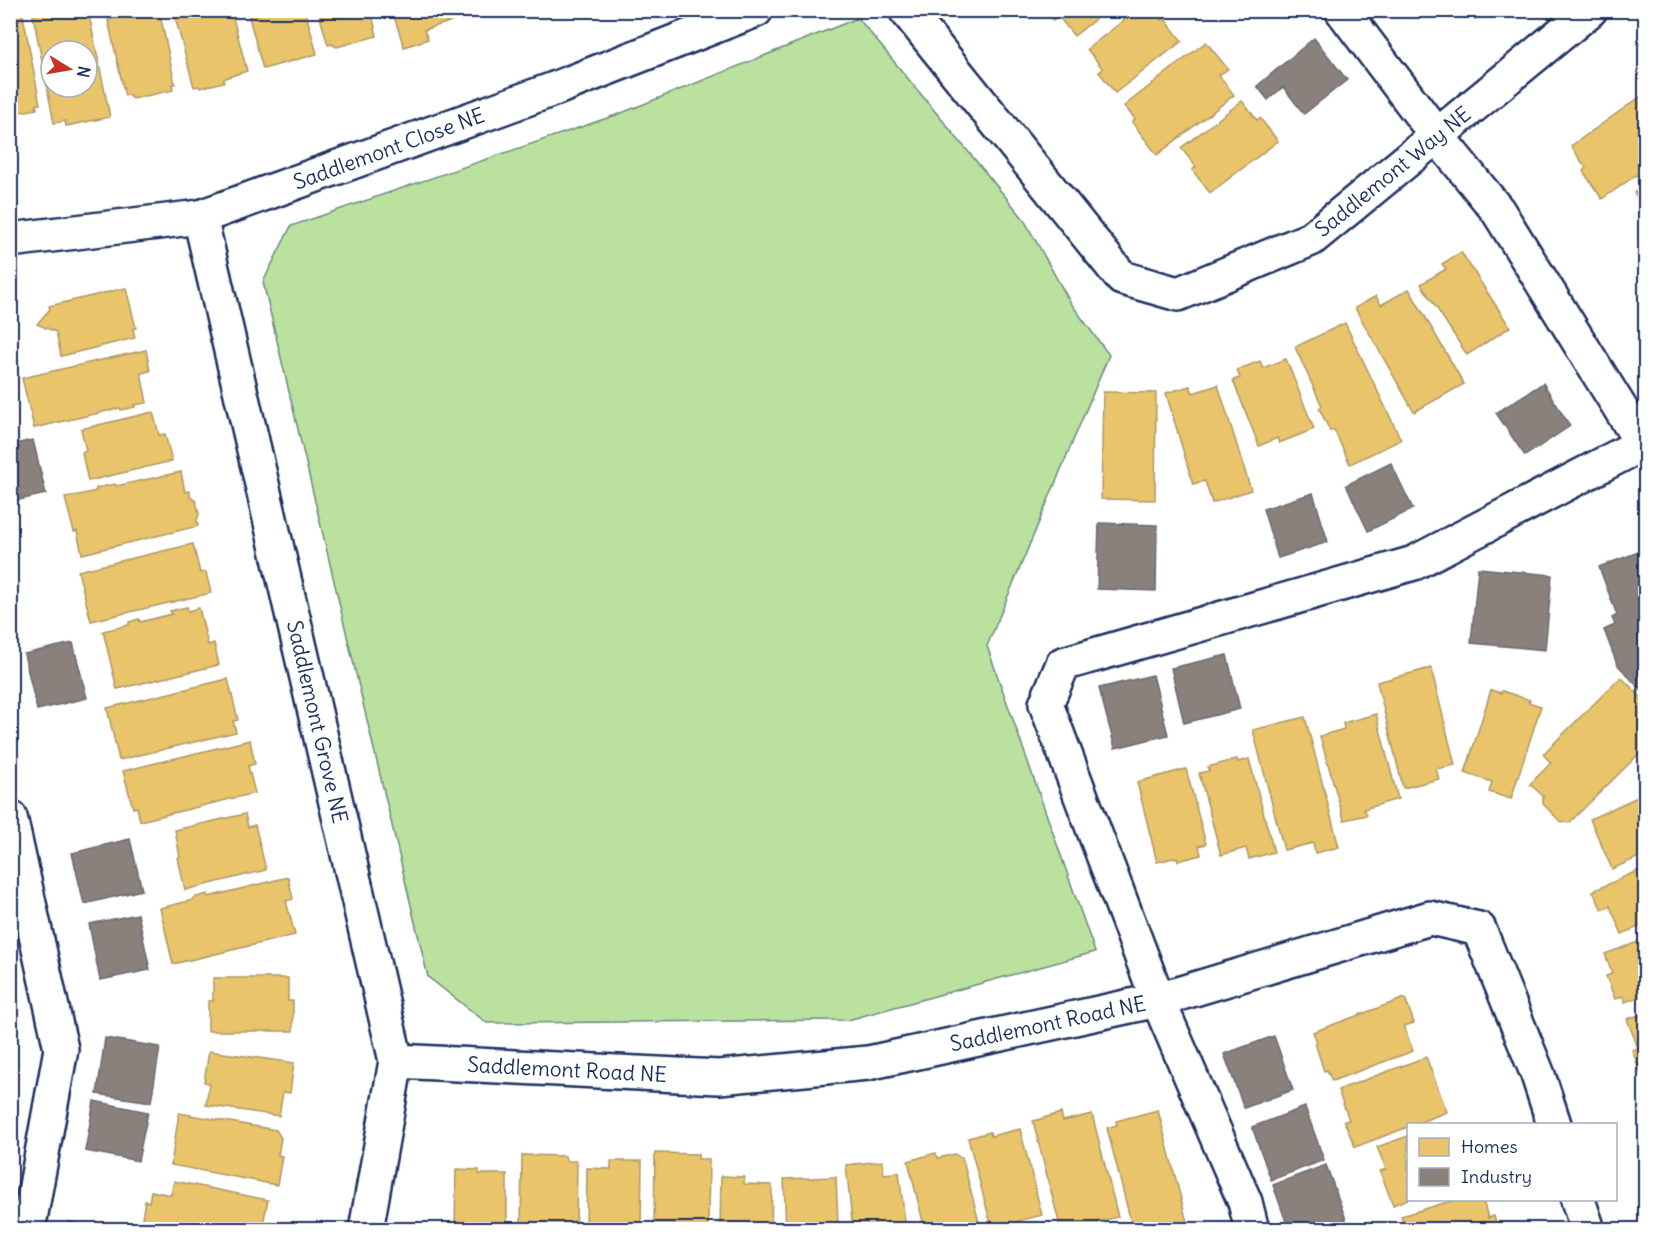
<svg xmlns="http://www.w3.org/2000/svg" width="1656" height="1240" font-family="Delius,sans-serif">
<rect width="100%" height="100%" fill="#fff"/>
<filter id="ink" filterUnits="userSpaceOnUse"><feTurbulence type="fractalNoise" baseFrequency=".0167" numOctaves="2"/><feDisplacementMap in="SourceGraphic" scale="12" xChannelSelector="R" yChannelSelector="G"/><feConvolveMatrix kernelMatrix="1 2 1 2 8 2 1 2 1" color-interpolation-filters="sRGB"/></filter>
<g filter="url(#ink)">
<path fill="#bae29e" stroke="#6a887e" stroke-width="1.5" d="M858 18 1023 218 1070 302 1109 355 987 646 1095 952 848 1020 487 1023 428 977 263 282 291 226 619 114Z"/>
<g fill="#e9c46a" stroke="#ab9766" stroke-width="1.5" fill-rule="evenodd">
<path d="M10 10H22L40 104 36 105 37 109 10 114Z"/>
<path d="M32 10H88L110 117 66 126 65 121 54 123ZM51 51H87V87H51Z"/>
<path d="M146 10H159L175 84H172L173 90 133 99 128 95 125 96 108 20Z"/>
<path d="M173 10H231L247 71 228 77 224 79V82L200 88 199 86 194 87Z"/>
<path d="M247 10H305L317 54 263 69Z"/>
<path d="M318 10H371L377 36 337 47 331 44 328 45Z"/>
<path d="M392 10H457L459 19 424 30 428 39 404 47Z"/>
<path d="M1045 10H1107L1074 36 1058 16 1053 20Z"/>
<path d="M1137 10H1155L1162 20 1164 18 1182 41 1115 93 1099 72 1103 69 1087 49Z"/>
<path d="M1469 10H1487L1475 19Z"/>
<path d="M1206 42 1228 69 1219 75 1234 95 1157 155 1132 122 1135 119 1124 106Z"/>
<path d="M1640 97 1646 104V168L1602 199 1583 171 1586 168 1571 146Z"/>
<path d="M1242 101 1257 120 1260 118 1278 141 1210 193 1192 170 1196 167 1181 148Z"/>
<path d="M1646 184V208L1634 193Z"/>
<path d="M1461 252 1510 327 1467 355 1421 284 1446 269 1442 264Z"/>
<path d="M126 288 136 328 133 329 135 338 61 356 56 332 37 324 50 309 49 306Z"/>
<path d="M1409 289 1464 384 1414 412 1355 308 1376 296 1381 305Z"/>
<path d="M1345 323 1401 440 1350 464 1334 430 1330 431 1319 408 1322 406 1295 347Z"/>
<path d="M146 350 150 371 141 373 147 403 134 405 135 407 121 410 120 408 34 428 22 378Z"/>
<path d="M1286 359 1314 429 1279 443 1277 438 1259 446 1233 380 1240 378 1237 370 1260 361 1263 368Z"/>
<path d="M1218 385 1251 490 1212 503 1205 481 1193 484 1166 393 1190 386 1193 393Z"/>
<path d="M1103 392 1156 393 1155 500 1101 499Z"/>
<path d="M153 412 159 435 165 434 172 461 88 481 82 453 86 451 81 429Z"/>
<path d="M181 472 185 492 190 491V497L196 501 199 514 197 520 198 526 82 554 77 531 74 532 65 498 96 491V488L115 484 116 486Z"/>
<path d="M193 544 200 573 206 572 211 593 91 621 78 571Z"/>
<path d="M187 607 188 611 199 608 208 645 214 643 219 665 117 689 103 631 129 625V622L139 619 140 622 172 614 170 611Z"/>
<path d="M1431 668 1455 765 1436 769 1439 779 1403 788 1377 682Z"/>
<path d="M1621 677 1646 702V747L1569 823 1560 821 1543 804V796L1530 784 1551 763 1543 754Z"/>
<path d="M228 679 238 720 233 721 236 732 119 760 107 708Z"/>
<path d="M1491 690 1501 693 1502 691 1530 700 1528 702 1541 706 1511 799 1489 792 1492 782 1465 773Z"/>
<path d="M1376 714 1398 799 1364 809 1367 815 1344 820 1320 736 1344 729 1343 723Z"/>
<path d="M1305 717 1339 847 1315 853 1313 843 1284 850 1253 730Z"/>
<path d="M250 740 255 764 248 766 255 793 140 821 137 807 133 808 123 771Z"/>
<path d="M1237 759 1238 762 1249 759 1274 852 1249 859 1246 848 1221 855 1199 773 1209 771 1208 767Z"/>
<path d="M1186 769 1206 844 1199 846 1201 855 1178 861 1177 857 1157 862 1137 782Z"/>
<path d="M1646 793V854L1612 869 1590 819Z"/>
<path d="M245 814 248 827 255 825 266 870 185 890 178 858 180 857 175 830Z"/>
<path d="M1646 867V924L1622 934 1610 906 1602 910 1593 891Z"/>
<path d="M288 877 293 899 286 901 295 935 173 964 160 908 193 900V898L208 894V897Z"/>
<path d="M1646 939V994L1625 1002 1623 996 1615 999 1606 976 1612 974 1605 954Z"/>
<path d="M213 978H288V1001H293V1031H208V1001H213Z"/>
<path d="M1405 998 1414 1023 1404 1026 1413 1051 1332 1081 1327 1070 1324 1071 1315 1043 1317 1042 1313 1032Z"/>
<path d="M1646 1013V1070L1640 1072 1632 1050 1638 1048 1627 1019Z"/>
<path d="M209 1051 294 1063 290 1093 283 1092 279 1116 206 1105 209 1083 204 1082Z"/>
<path d="M1426 1057 1447 1112 1415 1124H1408V1127L1355 1147 1344 1121 1349 1120 1338 1090Z"/>
<path d="M1158 1110 1189 1230H1133L1107 1128 1117 1125 1116 1121Z"/>
<path d="M179 1113 276 1130 281 1138 278 1155 282 1156 277 1185 171 1165Z"/>
<path d="M1061 1113 1063 1121 1092 1114 1118 1217 1097 1222 1098 1230H1061L1033 1121Z"/>
<path d="M1020 1129 1042 1215 992 1228 968 1138 990 1132 991 1136Z"/>
<path d="M1408 1136V1199L1393 1205 1380 1171 1386 1169 1377 1147Z"/>
<path d="M655 1153 698 1154V1159H709L708 1230H654Z"/>
<path d="M936 1153 938 1158 955 1154 959 1157H962L980 1226 966 1230H925L908 1161Z"/>
<path d="M522 1155 565 1156 566 1161H577L576 1230H521Z"/>
<path d="M611 1161H642L641 1230H586L587 1168 611 1169Z"/>
<path d="M882 1161 884 1174 899 1172 906 1230H853L846 1165Z"/>
<path d="M456 1169 479 1170V1174H507V1230H455Z"/>
<path d="M721 1176 744 1177V1184L772 1185 771 1230H720Z"/>
<path d="M836 1177 838 1225H841V1230H786L784 1179Z"/>
<path d="M174 1181 268 1200 263 1224 256 1223 255 1230H154L145 1228 146 1219 142 1218 145 1201 149 1202 151 1191 171 1195Z"/>
<path d="M1454 1200H1483L1488 1218 1494 1216 1498 1230H1405L1401 1216Z"/>
</g>
<g fill="#8a817c" stroke="#696873" stroke-width="1.5">
<path d="M1314 38 1347 80 1304 114 1283 87 1268 100 1257 86Z"/>
<path d="M1543 383 1570 426 1525 456 1496 413Z"/>
<path d="M33 440 46 494 10 502V445Z"/>
<path d="M1391 463 1413 509 1368 531 1346 485Z"/>
<path d="M1313 493 1328 542 1278 558 1263 509Z"/>
<path d="M1099 523 1157 525 1156 591 1097 589Z"/>
<path d="M1646 549V687L1640 689 1617 664 1604 630 1615 625 1612 618 1617 615 1599 567Z"/>
<path d="M1478 568 1552 575 1545 650 1471 643Z"/>
<path d="M73 643 87 698 37 710 24 654Z"/>
<path d="M1227 655 1240 709 1184 723 1171 668Z"/>
<path d="M1153 675 1168 735 1115 748 1099 688Z"/>
<path d="M130 839 142 890 84 904 72 853Z"/>
<path d="M138 914 150 970 100 980 89 924Z"/>
<path d="M1274 1036 1293 1090 1244 1108 1224 1054Z"/>
<path d="M105 1038 160 1047 151 1102 97 1094Z"/>
<path d="M10 1083 16 1084 10 1112Z"/>
<path d="M94 1101 148 1112 138 1161 85 1151Z"/>
<path d="M1305 1107 1324 1160 1271 1180 1252 1127Z"/>
<path d="M1326 1165 1347 1222 1326 1230H1289L1273 1185Z"/>
<path d="M69 1222 105 1230H67Z"/>
</g>
<g fill="none" stroke-linecap="round" stroke-linejoin="round">
<g stroke="#1b2f5e" stroke-width="38">
<g id="minor">
<path d="M906 10 1122 278 1178 294 1311 239 1590 10"/>
<path d="M1342 10 1437 136 1498 211 1646 450"/>
<path d="M200 217 396 1061 366 1230"/>
<path d="M10 240 200 217 554 89 756 10"/>
<path d="M10 817 61 1049 28 1230"/>
<path d="M396 1061 719 1077 868 1063 1158 1000 1430 918 1479 929 1538 1075 1554 1124"/>
<path d="M1578 1200 1588 1230"/>
<path d="M1252 1230 1245 1202 1158 1000 1046 704 1063 664 1414 563 1642 444"/>
</g>
</g>
<use href="#minor" stroke="#fff" stroke-width="33"/>
</g>
</g>
<g text-anchor="middle" stroke-width="6" stroke-linejoin="round" paint-order="stroke">
<g font-size="21" fill="#1b2f5e" stroke="#fff">
<text transform="translate(389 149) rotate(-20)" y="7">Saddlemont Close NE</text>
<text transform="translate(1393 172) rotate(-39)" y="7">Saddlemont Way NE</text>
<text transform="translate(317 722) rotate(77)" y="7">Saddlemont Grove NE</text>
<text transform="translate(1048 1024) rotate(-12)" y="7">Saddlemont Road NE</text>
<text transform="translate(567 1070) rotate(3)" y="7">Saddlemont Road NE</text>
</g>
</g>
<rect width="1656" height="1240" fill="none" stroke="#fff" stroke-width="36"/>
<rect x="18" y="18" width="1620" height="1204" fill="none" stroke="#1b2f5e" stroke-width="2" filter="url(#ink)"/>
<rect x="1407" y="1123" width="210" height="78" fill="#ffffff" stroke="#a4acbf" stroke-width="1.5"/>
<rect x="1419" y="1138" width="30" height="18" fill="#e9c46a" stroke="#a4acbf" stroke-width="1.5"/>
<text x="1461" y="1153" font-size="18" fill="#1b2f5e">Homes</text>
<rect x="1419" y="1168" width="30" height="18" fill="#8a817c" stroke="#a4acbf" stroke-width="1.5"/>
<text x="1461" y="1183" font-size="18" fill="#1b2f5e">Industry</text>
<g transform="translate(69 69) rotate(101)"><circle r="28" fill="#ffffff" stroke="#a4acbf" stroke-width="1.5"/>
<path d="M0-4.5L10 22L0 15L-10 22Z" fill="#c8321e"/>
<text y="-9" font-size="16" font-weight="bold" text-anchor="middle" fill="#1b2f5e">N</text>
</g>
</svg>
